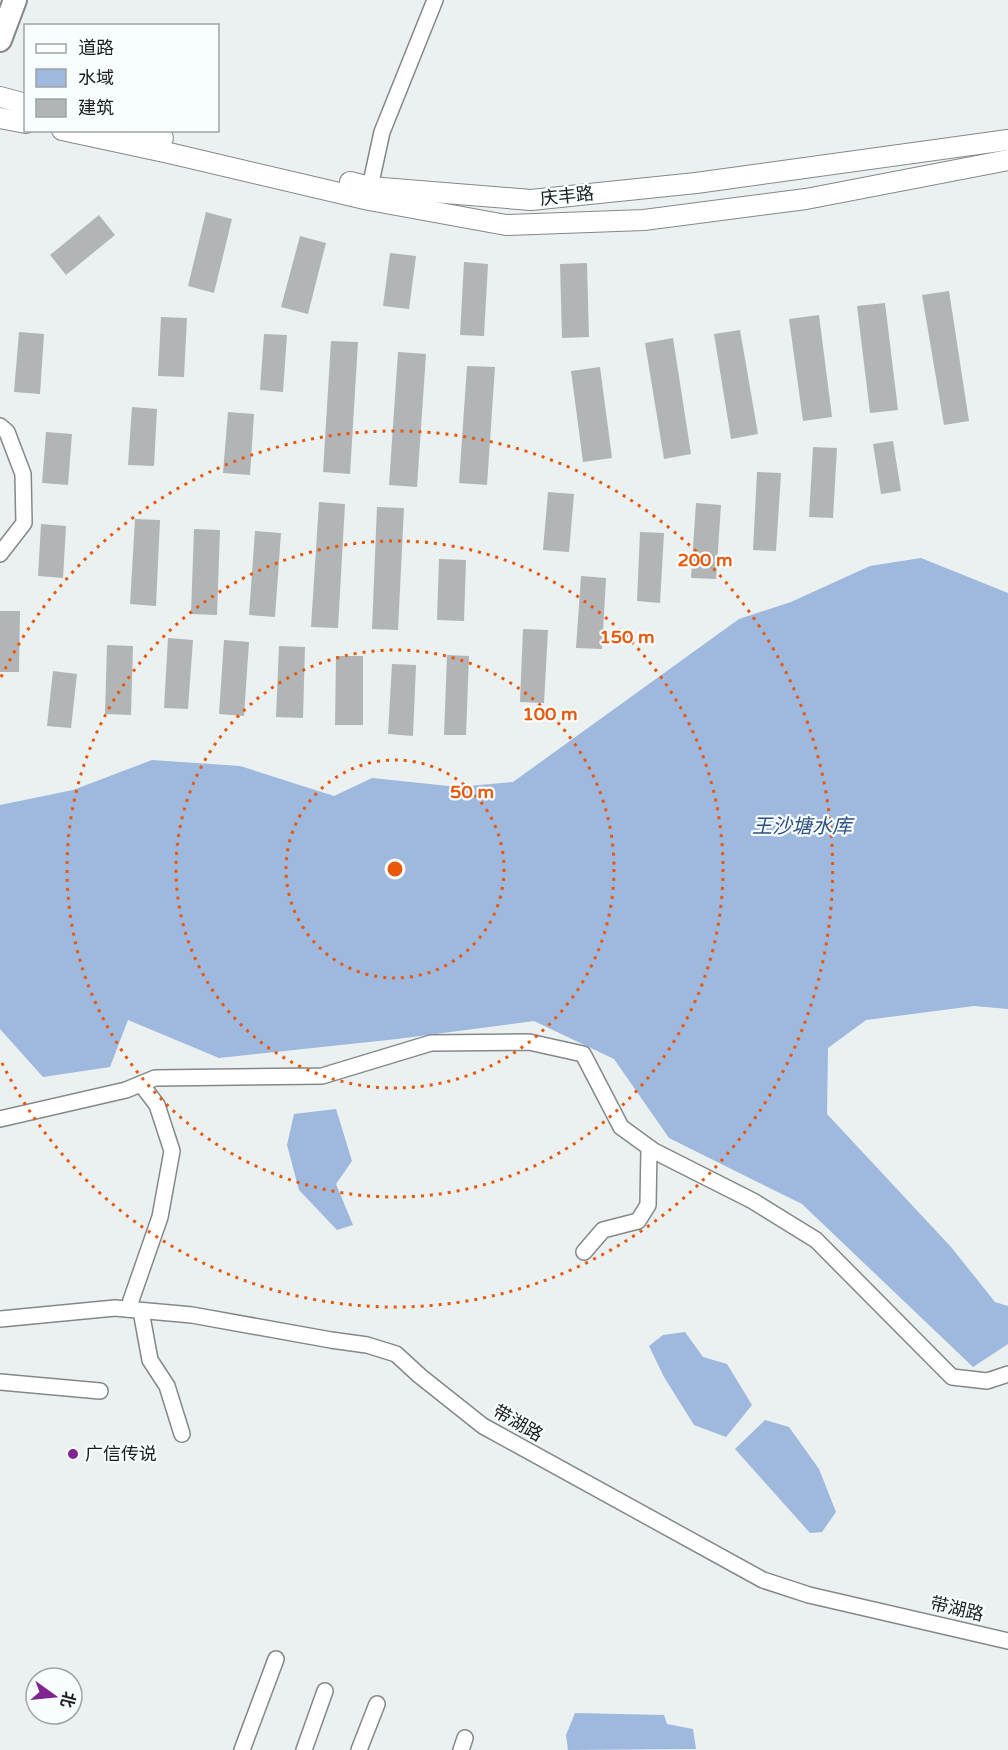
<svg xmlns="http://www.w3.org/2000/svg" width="1008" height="1750" font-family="'Varela Round','Noto Sans SC',sans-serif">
<rect width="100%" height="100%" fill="#ebf0f1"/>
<g fill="#9eb8de">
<path d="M921 558 1008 593V1009L974 1006 866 1020 828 1048 827 1114 951 1247 995 1302 1008 1306V1344L973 1367 802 1204 669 1138 614 1059 534 1021 397 1039 219 1058 128 1020 110 1067 43 1077 0 1029V805L73 790 152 760 240 766 334 796 372 778 458 787 513 782 739 619 791 602 870 566Z"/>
<path d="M336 1109 352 1161 336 1184 353 1225 337 1230 299 1190 287 1145 294 1114Z"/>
<path d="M685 1332 703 1357 727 1364 752 1405 726 1437 694 1425 664 1377 649 1346 663 1335Z"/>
<path d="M765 1420 789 1427 819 1469 836 1512 822 1532 810 1533 735 1449Z"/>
<path d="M575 1713 664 1715 667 1724 693 1729 696 1749 568 1750 566 1735Z"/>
</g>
<g fill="#b2b5b8">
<path d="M206 212 232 219 214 293 188 286Z"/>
<path d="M99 215 115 235 66 275 50 255Z"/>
<path d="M300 236 326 243 308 314 281 307Z"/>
<path d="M390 253 416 256 409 309 383 306Z"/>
<path d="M464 262 488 264 484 336 460 335Z"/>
<path d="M587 263 589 337 562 338 560 264Z"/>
<path d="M949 291 969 421 944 425 922 295Z"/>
<path d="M885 303 898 410 870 413 857 306Z"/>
<path d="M819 315 832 417 803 421 789 319Z"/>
<path d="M161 317 187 318 184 377 158 376Z"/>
<path d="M740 330 758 434 731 439 714 334Z"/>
<path d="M19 332 44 334 40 394 14 392Z"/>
<path d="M264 334 287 335 283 392 260 390Z"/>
<path d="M673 338 691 454 664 459 645 343Z"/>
<path d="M331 341 358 342 350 474 323 472Z"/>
<path d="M398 352 426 354 417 487 389 485Z"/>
<path d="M467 366 495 367 487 485 459 483Z"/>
<path d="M600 367 612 458 583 462 571 371Z"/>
<path d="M132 407 157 409 154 466 128 465Z"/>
<path d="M228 412 254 414 250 475 223 473Z"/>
<path d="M46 432 72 434 68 485 42 483Z"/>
<path d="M893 441 901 491 881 494 873 444Z"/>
<path d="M813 447 837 448 833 518 809 517Z"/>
<path d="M757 472 781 473 776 551 753 550Z"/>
<path d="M548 492 574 494 569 552 543 550Z"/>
<path d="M319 502 345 504 338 628 311 627Z"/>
<path d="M696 503 721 505 716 579 691 578Z"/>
<path d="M377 507 404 508 398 630 372 629Z"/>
<path d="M135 519 160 520 156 606 130 604Z"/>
<path d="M41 524 66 526 63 578 38 576Z"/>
<path d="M194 529 220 530 217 615 191 614Z"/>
<path d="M255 531 281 533 275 617 249 615Z"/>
<path d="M640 532 664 533 660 603 637 601Z"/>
<path d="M439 559 466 560 464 621 437 620Z"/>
<path d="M581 576 606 578 602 649 576 648Z"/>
<path d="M0 611H20L19 672H0Z"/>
<path d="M523 629 548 630 544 703 520 702Z"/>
<path d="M168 638 193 640 188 709 164 708Z"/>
<path d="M224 640 249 642 244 716 219 714Z"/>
<path d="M107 645 133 646 131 715 105 714Z"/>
<path d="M279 646 305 647 303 718 276 717Z"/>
<path d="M447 655 469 656 466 735H444Z"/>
<path d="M336 656H363V725H335Z"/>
<path d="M392 664 416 665 413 736 388 734Z"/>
<path d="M53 671 77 674 71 728 47 726Z"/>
</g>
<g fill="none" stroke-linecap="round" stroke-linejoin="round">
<g stroke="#848889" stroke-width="18">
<g id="minor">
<path d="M370 187 382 132 435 0"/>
<path d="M0 426 7 432 23 474 24 523 0 554"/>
<path d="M0 1119 126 1090 155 1078 322 1076 431 1043 529 1042 583 1054 621 1127 654 1151 753 1201 816 1240 952 1377 987 1381 1008 1374"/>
<path d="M584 1252 603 1230 638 1221 648 1205 649 1148"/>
<path d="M128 1309 160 1217 172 1151 157 1105 141 1084"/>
<path d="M141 1311 150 1360 167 1386 182 1434"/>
<path d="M0 1319 115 1308 192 1315 331 1340 367 1345 396 1354 420 1376 483 1426 763 1580 809 1595 1008 1641"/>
<path d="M0 1382 100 1391"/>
<path d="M242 1750 276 1659"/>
<path d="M304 1750 325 1691"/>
<path d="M359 1750 377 1704"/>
<path d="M461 1750 465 1738"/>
</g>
</g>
<g stroke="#848889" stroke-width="22">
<g id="major">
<path d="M0 97 26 104"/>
<path d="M0 118 26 123"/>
<path d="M62 130 169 153 369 200 506 225 644 220 806 199 1008 160"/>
<path d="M131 130 163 138"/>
<path d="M350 182 370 187 531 200 696 183 1008 140"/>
</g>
</g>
<g stroke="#848889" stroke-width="26">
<path id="highway" d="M0 40 15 0"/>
</g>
<use href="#minor" stroke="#fff" stroke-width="15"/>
<use href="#major" stroke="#fff" stroke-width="20"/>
<use href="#highway" stroke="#fff" stroke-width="22"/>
</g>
<g fill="none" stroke="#e8590c" stroke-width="3" stroke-dasharray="3 6">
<circle cx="395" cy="869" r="109"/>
<circle cx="395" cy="869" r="219"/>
<circle cx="395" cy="869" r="328"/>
<path d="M1 677A438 438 0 1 1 1 1061"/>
</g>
<circle fill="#7f2491" stroke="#f8fdfe" stroke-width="2" cx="73" cy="1454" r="6"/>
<g text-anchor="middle" stroke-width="4.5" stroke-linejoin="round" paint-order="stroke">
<g font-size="18" fill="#1b1d1d" stroke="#f8fdfe">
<text transform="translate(567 196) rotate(-6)" y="6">庆丰路</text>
<text transform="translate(518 1423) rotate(30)" y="6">带湖路</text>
<text transform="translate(957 1609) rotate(13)" y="6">带湖路</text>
</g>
<g font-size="18" fill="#1b1d1d" stroke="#f8fdfe" text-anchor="start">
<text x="85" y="1460">广信传说</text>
</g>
<g font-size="20" font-style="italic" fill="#2c5080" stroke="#f8fdfe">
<text x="802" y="833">王沙塘水库</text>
</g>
</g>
<circle cx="395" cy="869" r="9" fill="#e8590c" stroke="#f8fdfe" stroke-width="3"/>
<g font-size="18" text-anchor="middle" font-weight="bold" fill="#e8590c" stroke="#f8fdfe" stroke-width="4.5" stroke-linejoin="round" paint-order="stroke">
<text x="705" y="566">200 m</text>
<text x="627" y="643">150 m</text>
<text x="550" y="720">100 m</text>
<text x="472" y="798">50 m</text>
</g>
<rect x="24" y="24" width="195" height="108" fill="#f8fdfe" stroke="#a0a3a4" stroke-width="1.5"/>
<rect x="36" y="44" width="30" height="9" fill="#ffffff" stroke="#a0a3a4" stroke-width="1.5"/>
<text x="78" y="54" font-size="18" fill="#1b1d1d">道路</text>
<rect x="36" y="69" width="30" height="18" fill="#9eb8de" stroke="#a0a3a4" stroke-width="1.5"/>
<text x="78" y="84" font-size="18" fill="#1b1d1d">水域</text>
<rect x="36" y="99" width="30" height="18" fill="#b2b5b8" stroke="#a0a3a4" stroke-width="1.5"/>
<text x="78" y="114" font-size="18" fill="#1b1d1d">建筑</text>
<g transform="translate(54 1696) rotate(105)"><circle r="28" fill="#f8fdfe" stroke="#a0a3a4" stroke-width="1.5"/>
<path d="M0-4.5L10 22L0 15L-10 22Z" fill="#7f2491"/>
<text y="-9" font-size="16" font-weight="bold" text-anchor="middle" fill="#1b1d1d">北</text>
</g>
</svg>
